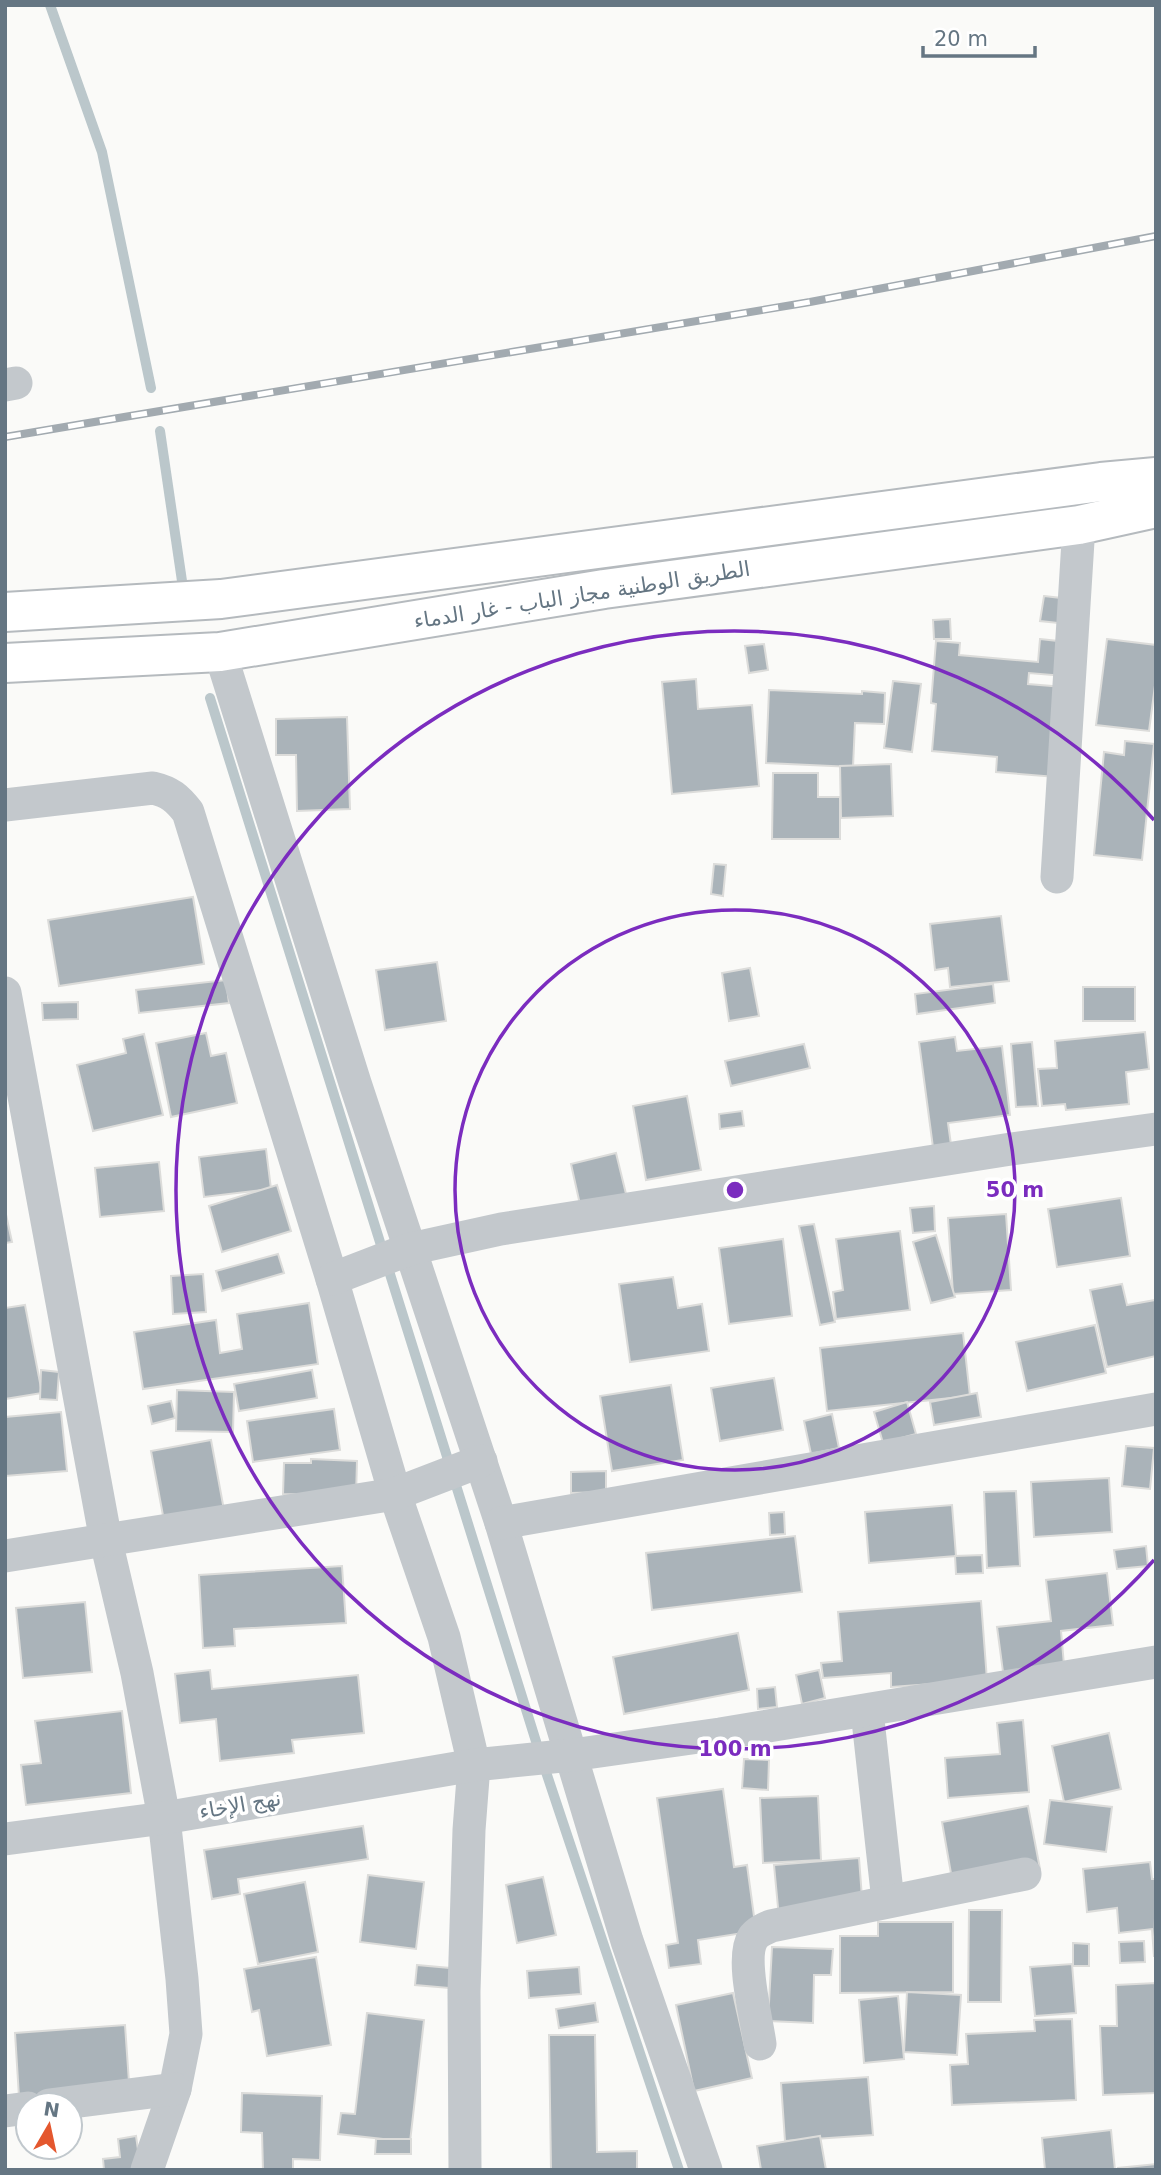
<svg xmlns="http://www.w3.org/2000/svg" width="1161" height="2175" font-family="'DejaVu Sans',Cairo,sans-serif">
<rect width="100%" height="100%" fill="#fafaf8"/>
<g fill="none" stroke-linecap="round" stroke-linejoin="round">
<g stroke="#bbc7cb" stroke-width="10">
<path d="M50 5 102 152 151 388"/>
<path d="M160 431 182 581"/>
<path d="M210 698 539 1751 679 2170"/>
</g>
</g>
<g fill="#aab3b9" stroke="#dcdcda" stroke-width="2">
<path d="M1044 596 1061 598 1058 623 1040 621Z"/>
<path d="M950 619 951 639H934L933 620Z"/>
<path d="M1040 639 1067 642 1064 676 1029 673 1028 684 1064 687 1056 777 996 772 997 757 932 751 936 704 931 703 936 641 960 643 959 655 1038 662Z"/>
<path d="M1107 639 1156 645V678L1149 731 1096 725Z"/>
<path d="M764 644 768 670 749 673 745 646Z"/>
<path d="M696 679 698 709 752 705 759 786 672 794 662 682Z"/>
<path d="M893 681 921 684 912 752 884 748Z"/>
<path d="M769 690 862 694V691L885 693 884 724 855 723 853 767 766 763Z"/>
<path d="M347 717 350 809 297 811 296 755H276V719Z"/>
<path d="M1125 741 1154 744 1142 860 1094 855 1104 752 1124 755Z"/>
<path d="M891 764 893 816 841 818 840 766Z"/>
<path d="M773 773H818V797H840V839H772Z"/>
<path d="M714 864 726 865 723 896 711 894Z"/>
<path d="M193 897 204 964 59 986 48 920Z"/>
<path d="M1001 916 1009 981 950 987 948 968 935 970 930 924Z"/>
<path d="M437 962 446 1021 385 1030 376 970Z"/>
<path d="M750 968 759 1016 729 1021 722 973Z"/>
<path d="M226 980 229 1003 139 1013 136 990Z"/>
<path d="M993 984 995 1003 917 1014 915 994Z"/>
<rect x="1083" y="987" width="52" height="34"/>
<path d="M78 1002V1019L43 1020 42 1003Z"/>
<path d="M1145 1032 1149 1069 1126 1072 1129 1104 1066 1110 1065 1104 1042 1106 1038 1069 1057 1068 1055 1041Z"/>
<path d="M206 1033 211 1056 226 1053 237 1103 171 1117 156 1043Z"/>
<path d="M144 1034 163 1115 93 1131 77 1065 126 1053 123 1039Z"/>
<path d="M955 1037 957 1051 1002 1046 1010 1115 948 1123 952 1152 934 1155 919 1042Z"/>
<path d="M1032 1042 1038 1106 1016 1107 1011 1044Z"/>
<path d="M804 1044 810 1068 731 1086 725 1061Z"/>
<path d="M687 1096 701 1170 646 1180 633 1106Z"/>
<path d="M742 1111 744 1126 720 1129 719 1114Z"/>
<path d="M266 1149 271 1189 204 1197 199 1157Z"/>
<path d="M616 1153 627 1198 581 1209 571 1164Z"/>
<path d="M159 1162 164 1211 100 1217 95 1168Z"/>
<path d="M277 1185 291 1231 222 1252 209 1206Z"/>
<path d="M1121 1198 1130 1256 1057 1267 1048 1209Z"/>
<path d="M934 1206 935 1231 913 1233 910 1208Z"/>
<path d="M5 1210 12 1242 5 1243Z"/>
<path d="M1006 1214 1011 1290 953 1294 948 1218Z"/>
<path d="M814 1224 835 1322 820 1325 799 1226Z"/>
<path d="M900 1231 910 1310 836 1319 833 1292 843 1290 836 1239Z"/>
<path d="M936 1235 955 1297 931 1303 913 1242Z"/>
<path d="M783 1239 792 1316 729 1324 719 1248Z"/>
<path d="M278 1254 284 1273 222 1291 216 1271Z"/>
<path d="M203 1274 206 1312 173 1314 171 1276Z"/>
<path d="M673 1277 678 1308 702 1304 709 1351 630 1362 619 1284Z"/>
<path d="M1122 1284 1127 1305 1155 1300 1156 1356 1107 1367 1090 1290Z"/>
<path d="M309 1303 318 1364 143 1389 134 1332 216 1320 220 1353 242 1349 237 1314Z"/>
<path d="M25 1305 42 1393 5 1399V1308Z"/>
<path d="M1095 1325 1106 1373 1027 1391 1016 1342Z"/>
<path d="M963 1333 970 1396 827 1411 820 1348Z"/>
<path d="M41 1370 59 1372 57 1400 40 1399Z"/>
<path d="M312 1370 317 1398 239 1411 234 1384Z"/>
<path d="M774 1378 783 1430 720 1441 711 1388Z"/>
<path d="M671 1385 683 1460 612 1471 600 1396Z"/>
<path d="M177 1390 234 1392 233 1432 176 1431Z"/>
<path d="M977 1393 981 1417 934 1425 930 1402Z"/>
<path d="M171 1401 175 1418 152 1424 148 1406Z"/>
<path d="M907 1402 916 1434 883 1443 874 1412Z"/>
<path d="M334 1409 340 1450 253 1462 247 1421Z"/>
<path d="M61 1412 67 1471 5 1476V1417Z"/>
<path d="M832 1414 839 1448 811 1454 804 1421Z"/>
<path d="M211 1440 224 1510 164 1521 151 1451Z"/>
<path d="M1126 1446 1154 1448 1150 1489 1122 1486Z"/>
<path d="M311 1459 357 1461 356 1496 283 1494 284 1463H311Z"/>
<path d="M606 1471V1492L571 1493V1472Z"/>
<path d="M1109 1478 1112 1532 1034 1537 1031 1482Z"/>
<path d="M1016 1491 1020 1566 987 1568 984 1492Z"/>
<path d="M952 1505 956 1556 869 1563 865 1512Z"/>
<path d="M784 1512 785 1534 770 1535 769 1513Z"/>
<path d="M795 1536 802 1592 652 1610 646 1553Z"/>
<path d="M1146 1546 1148 1566 1117 1569 1114 1550Z"/>
<path d="M982 1555 983 1573 956 1574 955 1556Z"/>
<path d="M342 1566 346 1623 234 1629 235 1646 203 1648 199 1575Z"/>
<path d="M1107 1573 1113 1625 1061 1631 1064 1665 1003 1672 997 1627 1051 1621 1046 1580Z"/>
<path d="M981 1601 987 1680 891 1687V1673L823 1678 821 1663 842 1661 838 1612Z"/>
<path d="M85 1602 92 1672 23 1678 16 1608Z"/>
<path d="M738 1633 749 1690 624 1714 613 1657Z"/>
<path d="M210 1670 212 1689 358 1675 364 1733 292 1740 294 1753 220 1761 216 1719 180 1723 175 1674Z"/>
<path d="M819 1670 825 1698 802 1704 796 1675Z"/>
<path d="M775 1687 777 1707 758 1709 757 1689Z"/>
<path d="M122 1711 131 1793 26 1805 21 1765 41 1763 35 1721Z"/>
<path d="M1023 1720 1029 1792 948 1798 945 1758 1000 1754 997 1723Z"/>
<path d="M1109 1733 1121 1789 1064 1802 1052 1746Z"/>
<path d="M744 1759 769 1760 768 1790 742 1788Z"/>
<path d="M723 1789 734 1867 747 1865 756 1931 698 1940 701 1964 669 1968 666 1945 678 1943 657 1798Z"/>
<path d="M818 1796 821 1860 763 1863 760 1798Z"/>
<path d="M1050 1800 1112 1807 1106 1852 1044 1844Z"/>
<path d="M1028 1806 1040 1869 953 1885 942 1822Z"/>
<path d="M363 1826 368 1859 238 1879 240 1894 212 1899 204 1850Z"/>
<path d="M859 1858 863 1911 779 1918 774 1865Z"/>
<path d="M1150 1862 1152 1879H1156L1154 1957 1152 1929 1119 1933 1117 1908 1087 1912 1083 1869Z"/>
<path d="M368 1875 424 1882 416 1949 360 1942Z"/>
<path d="M543 1877 556 1935 517 1943 506 1885Z"/>
<path d="M305 1882 318 1952 258 1964 244 1894Z"/>
<path d="M969 1910H1002L1001 2002H968Z"/>
<path d="M878 1922H953V1992L840 1993V1936H878Z"/>
<path d="M1144 1941 1145 1962 1120 1963 1119 1942Z"/>
<path d="M1073 1943 1089 1944V1966H1073Z"/>
<path d="M772 1947 833 1949 831 1975H814L813 2023 768 2021Z"/>
<path d="M316 1957 331 2045 267 2056 259 2010 252 2012 244 1969Z"/>
<path d="M1072 1964 1076 2013 1035 2016 1030 1967Z"/>
<path d="M417 1965 450 1968 449 1988 415 1985Z"/>
<path d="M579 1967 581 1994 529 1998 527 1971Z"/>
<path d="M1156 1983V2093L1103 2095 1100 2026H1117L1116 1985Z"/>
<path d="M907 1992 961 1995 957 2055 904 2052Z"/>
<path d="M733 1993 752 2078 694 2091 676 2005Z"/>
<path d="M898 1996 904 2059 864 2063 859 2000Z"/>
<path d="M595 2003 598 2022 559 2028 556 2009Z"/>
<path d="M367 2013 424 2020 410 2142 338 2134 341 2113 355 2114Z"/>
<path d="M1072 2019 1076 2100 952 2105 950 2065 968 2064 966 2034 1035 2031 1034 2020Z"/>
<path d="M125 2025 129 2082 20 2113 15 2033Z"/>
<path d="M549 2035H595L597 2152 637 2151V2170H551Z"/>
<path d="M868 2077 873 2135 785 2141 781 2083Z"/>
<path d="M242 2093 322 2096 320 2160 293 2159V2170H263L262 2133 241 2132Z"/>
<path d="M1111 2130 1115 2170H1045L1042 2138Z"/>
<path d="M136 2136 141 2170H104L103 2159 120 2157 118 2139Z"/>
<path d="M820 2136 826 2170H761L757 2146Z"/>
<path d="M376 2139H411V2154H375Z"/>
<path d="M1156 2164V2170H1118V2168Z"/>
</g>
<g fill="none" stroke-linecap="round" stroke-linejoin="round">
<g stroke="#b5babe" stroke-width="42">
<g id="primary">
<path d="M5 612 221 599 1101 482 1156 477"/>
<path d="M5 663 220 652 604 589 1079 525 1156 508"/>
</g>
</g>
<g stroke="#c3c8cc" stroke-width="33">
<path d="M5 385 16 383"/>
<path d="M220 652 355 1083 501 1523 627 1941 706 2170"/>
<path d="M5 805 153 788C170 792 177 798 188 812L332 1279 395 1494 444 1637 474 1765 469 1830 464 1991 465 2170"/>
<path d="M1057 877 1079 525"/>
<path d="M5 993 106 1541 137 1673 164 1818 182 1979 186 2034 175 2089 147 2170"/>
<path d="M332 1279 410 1249 501 1229 1011 1149 1156 1129"/>
<path d="M501 1523 1156 1409"/>
<path d="M5 1556 395 1494 481 1461"/>
<path d="M867 1711 888 1901"/>
<path d="M5 1839 164 1818 474 1765 572 1755 720 1734 1156 1662"/>
<path d="M760 2044C757 2020 740 1958 753 1938 757 1932 764 1929 771 1926L1025 1874"/>
<path d="M49 2105 175 2089"/>
<path d="M5 2111 28 2108"/>
</g>
<use href="#primary" stroke="#fff" stroke-width="38"/>
<g stroke="#a2aab0" stroke-width="8">
<path id="rail" d="M5 437 810 302 1156 236"/>
</g>
<use href="#rail" stroke="#fff" stroke-width="5" stroke-dasharray="16" stroke-linecap="butt"/>
</g>
<g fill="none" stroke="#7b2cbf" stroke-width="3.5">
<circle cx="735" cy="1190" r="280"/>
<path d="M1154 1560A559 559 0 1 1 1154 820"/>
</g>
<g text-anchor="middle" stroke-width="7" stroke-linejoin="round" paint-order="stroke">
<g font-size="21" fill="#657683" stroke="#fff">
<text transform="translate(582 595) rotate(-9)" y="7">الطريق الوطنية مجاز الباب - غار الدماء</text>
<text transform="translate(240 1805) rotate(-10)" y="7">نهج الإخاء</text>
</g>
</g>
<circle cx="735" cy="1190" r="10" fill="#7b2cbf" stroke="#fff" stroke-width="3.5"/>
<g font-size="21" text-anchor="middle" font-weight="bold" fill="#7b2cbf" stroke="#fff" stroke-width="7" stroke-linejoin="round" paint-order="stroke">
<text x="1015" y="1197">50 m</text>
<text x="735" y="1756">100 m</text>
</g>
<rect width="1161" height="2175" fill="none" stroke="#657683" stroke-width="14"/>
<g transform="translate(49 2126) rotate(9)"><circle r="33" fill="#ffffff" stroke="#c1c8cd" stroke-width="2"/>
<path d="M0-5L12 26L0 18L-12 26Z" fill="#e4572e"/>
<text y="-10" font-size="19" font-weight="bold" text-anchor="middle" fill="#657683">N</text>
</g>
<path d="M923 46v10h112v-10" fill="none" stroke="#657683" stroke-width="3.5"/>
<text x="934" y="46" font-size="21" fill="#657683" stroke="#ffffff" stroke-width="5" paint-order="stroke">20 m</text>
</svg>
